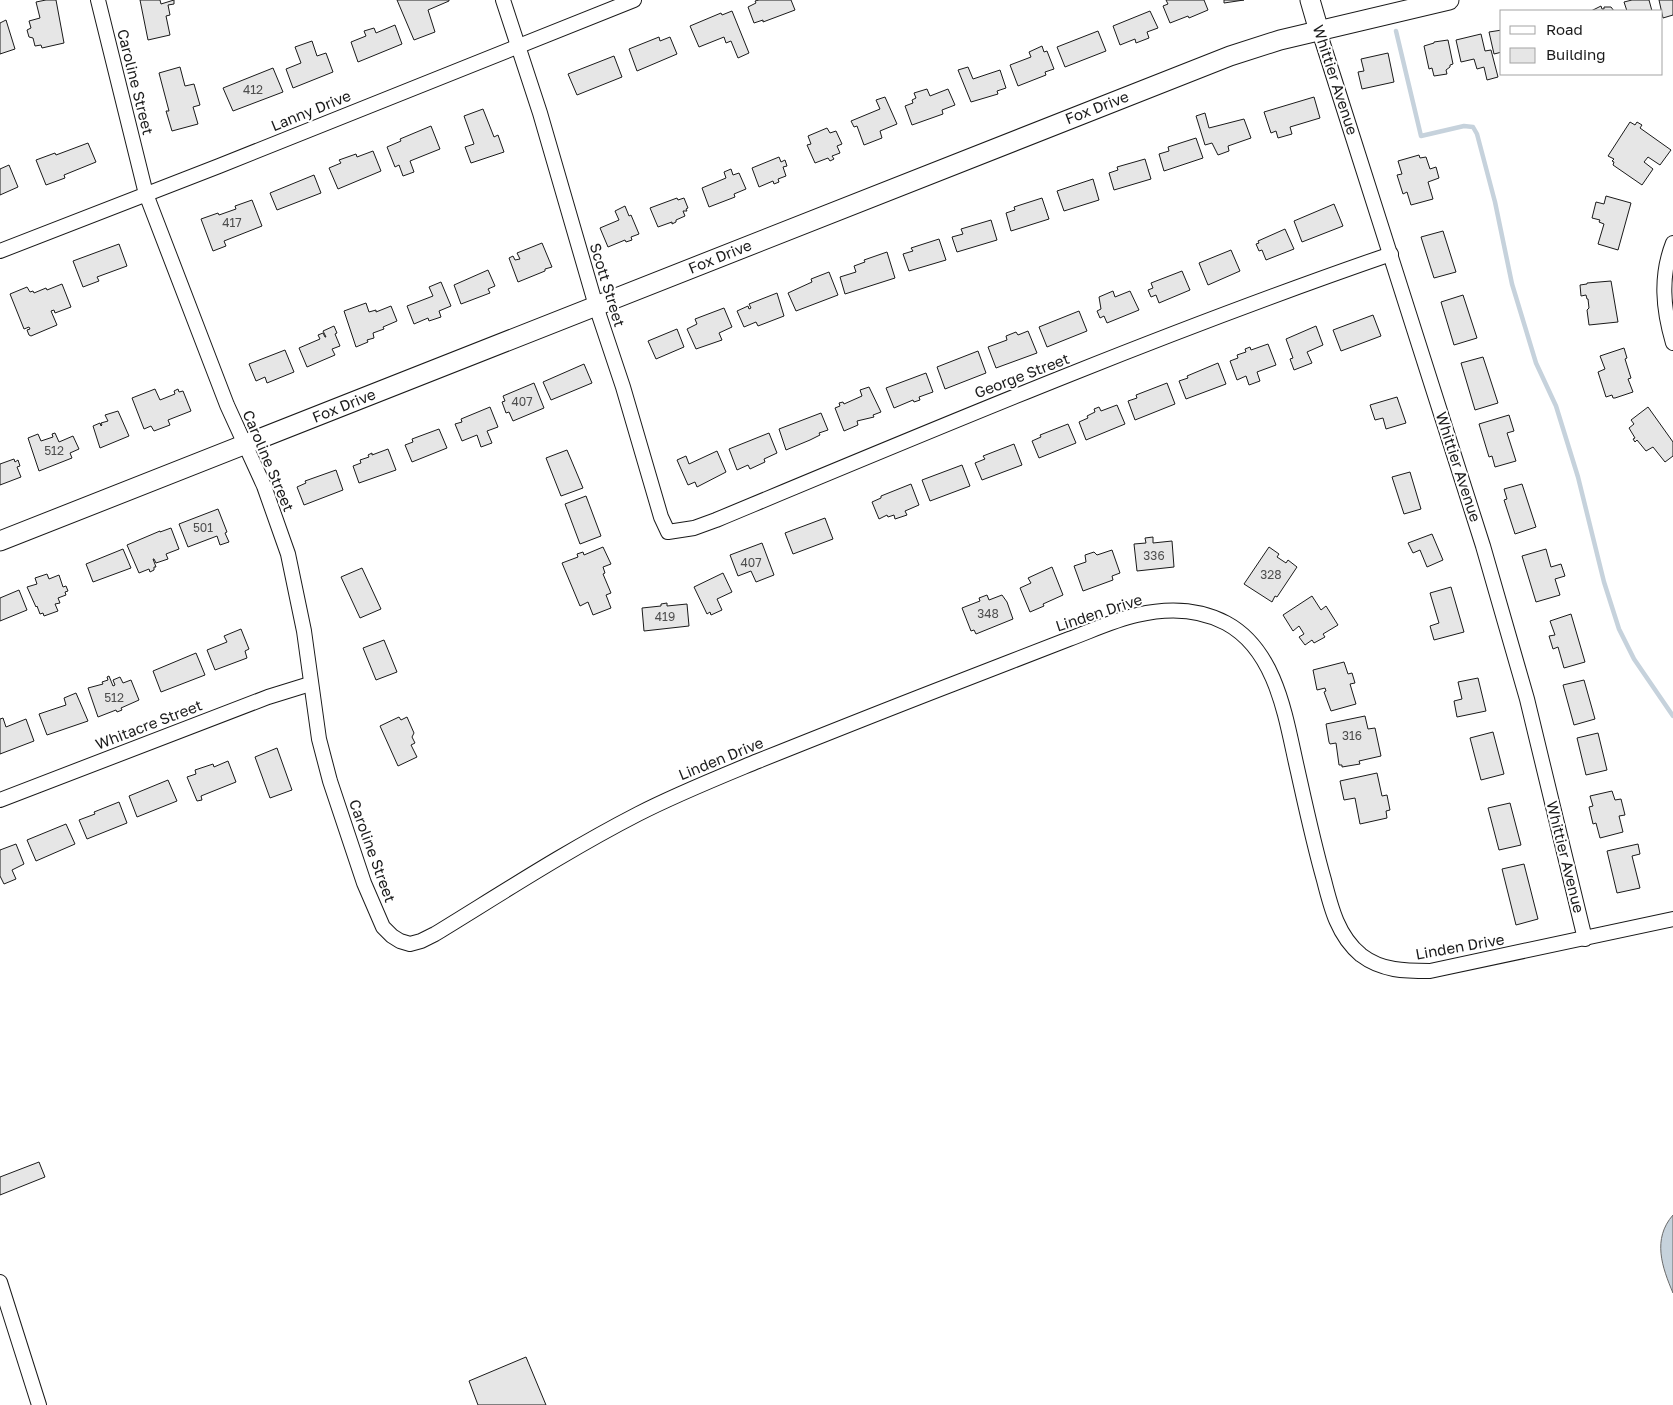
<svg xmlns="http://www.w3.org/2000/svg" width="1673" height="1405" font-family="'Golos Text',sans-serif">
<rect width="100%" height="100%" fill="#fff"/>
<path fill="#c6d2dc" stroke="#6a6a6a" d="M1673 1215V1293C1662 1267 1652 1239 1673 1215Z"/>
<g fill="none" stroke-linecap="round" stroke-linejoin="round">
<path stroke="#c6d2dc" stroke-width="4.5" d="M1396 31 1421 136 1464 126 1473 127 1477 134 1495 202 1512 284 1536 363 1556 406 1578 477 1604 582 1619 629 1634 659 1673 716"/>
</g>
<g fill="#e6e6e6" stroke="#1a1a1a">
<path d="M46 0H56L64 43 42 48 41 45 35 46 33 38 29 37 27 30 31 28 29 21 40 18 36 2Z"/>
<path d="M140 0H160L161 4 174 0V4L168 5 170 15 166 16 170 35 148 40Z"/>
<path d="M397 0H449V1L428 10 435 32 414 40Z"/>
<path d="M759 0H791L795 10 763 22V20L754 23 748 7 756 3 755 1Z"/>
<path d="M1166 0H1204L1208 10 1189 18 1188 16 1170 23 1163 6 1168 4Z"/>
<path d="M1224 0H1244L1224 3Z"/>
<path d="M1632 0H1649L1652 11H1627L1624 2Z"/>
<path d="M1659 0H1673V15L1663 18Z"/>
<path d="M1601 6 1602 9H1604V7H1611L1614 11H1591Z"/>
<path d="M732 11 749 53 738 58 731 41 726 43 724 37 699 47 690 26 721 13 722 15Z"/>
<path d="M1150 11 1158 28 1147 32 1149 38 1136 43 1135 39 1120 45 1113 26Z"/>
<path d="M6 20 15 49 0 54V23Z"/>
<path d="M395 25 402 44 358 62 351 42 366 36 364 31 374 28 376 33Z"/>
<path d="M1502 30V52L1494 54 1489 32Z"/>
<path d="M1098 31 1106 51 1065 67 1057 47Z"/>
<path d="M1481 34 1485 51 1491 50 1498 77 1487 80 1484 67 1477 69 1474 59 1461 62 1456 40Z"/>
<path d="M659 37 660 41 670 37 677 54 637 71 629 49Z"/>
<path d="M1448 40 1453 64 1450 65V67L1446 70 1447 74 1434 76 1432 68 1429 69 1424 46 1434 43V42Z"/>
<path d="M312 41 317 56 326 53 333 72 293 88 286 69 301 63 295 47Z"/>
<path d="M1042 46 1044 52 1047 51 1054 69 1045 72 1046 75 1018 86 1010 65 1031 57 1029 52Z"/>
<path d="M1388 53 1394 82 1362 89 1358 72 1364 71 1361 59Z"/>
<path d="M614 56 622 77 577 95 568 74Z"/>
<path d="M180 67 185 86 194 84 200 105 193 107 198 124 172 131 166 111H169L159 73Z"/>
<path d="M968 67 973 79 1000 70 1006 88 997 91 998 94 971 102 958 70Z"/>
<path d="M273 68 283 92 233 111 223 88Z"/>
<path d="M927 89 930 96 948 89 955 105 942 110 943 114 912 125 905 106 913 103 912 100 916 98 914 93Z"/>
<path d="M885 97 897 124 880 131 882 138 864 145 857 126 854 127 851 121 880 109 876 100Z"/>
<path d="M1314 97 1320 118 1290 127 1292 134 1278 138 1276 131 1271 133 1264 112Z"/>
<path d="M483 109 494 137 498 135 504 152 471 163 465 147 474 144 464 116Z"/>
<path d="M1205 113 1209 128 1244 119 1251 138 1228 146 1229 151 1218 155 1212 143 1205 145 1196 116Z"/>
<path d="M1630 122 1635 125 1637 122 1642 125 1640 128 1671 150 1660 165 1648 157 1644 162 1653 169 1642 185 1613 165 1614 162 1612 161 1614 159 1608 156Z"/>
<path d="M431 126 440 149 410 161 414 172 403 176 399 165 395 167 387 147 401 141 400 139Z"/>
<path d="M827 128 830 133 836 131 842 144 837 146 840 153 832 156 834 159 830 161 828 158 815 163 807 145 811 144 808 136Z"/>
<path d="M1196 138 1203 158 1164 171 1159 154 1169 151 1168 147Z"/>
<path d="M88 143 96 162 64 175 65 178 46 185 36 160 55 153 56 155Z"/>
<path d="M373 151 381 171 338 189 329 168 341 163 339 160 356 154 357 157Z"/>
<path d="M1419 155 1420 158 1426 157 1430 169 1436 167 1439 178 1428 182 1433 199 1411 205 1407 192 1403 194 1397 175 1402 174 1398 161Z"/>
<path d="M779 157 781 162 785 160 787 166 783 167 786 176 778 179 779 182 774 184 773 181 759 187 752 168Z"/>
<path d="M1145 159 1151 179 1114 190 1109 173 1118 170 1117 167Z"/>
<path d="M9 165 18 187 0 195V169Z"/>
<path d="M731 169 733 175 739 173 746 189 734 194 735 197 709 207 702 188 726 178 724 172Z"/>
<path d="M314 175 321 193 277 210 270 193Z"/>
<path d="M1093 179 1099 200 1064 211 1057 191Z"/>
<path d="M1606 196 1631 203 1618 250 1598 244 1604 224 1599 222 1600 220 1592 218 1596 202 1604 204Z"/>
<path d="M677 198 678 200 684 198 688 208 686 209 687 211H683L685 216 676 220V222L672 224V222L658 227 650 208Z"/>
<path d="M1042 198 1049 219 1011 231 1006 213 1015 210 1014 207Z"/>
<path d="M252 200 262 226 224 241 226 246 213 251 201 219 218 213 219 215 236 209 235 206Z"/>
<path d="M1334 204 1343 226 1302 242 1294 221Z"/>
<path d="M625 206 629 216 631 215 639 234 631 237 632 240 626 242 625 240 608 247 600 228 619 220 615 211Z"/>
<path d="M991 220 997 240 957 252 952 237 963 234 961 229Z"/>
<path d="M1285 229 1294 249 1266 260 1262 250 1259 251 1256 244 1259 243 1258 241Z"/>
<path d="M1443 231 1456 272 1434 278 1421 237Z"/>
<path d="M939 239 946 260 909 271 903 254 913 251 911 248Z"/>
<path d="M542 243 552 267 545 269V271L518 282 509 258 513 256 515 260 520 259 517 253Z"/>
<path d="M119 244 127 266 97 277 99 281 83 287 73 261Z"/>
<path d="M1231 250 1240 271 1208 285 1199 263Z"/>
<path d="M887 252 895 278 845 294 840 277 856 272 854 266 865 262 864 260Z"/>
<path d="M488 270 495 286 488 289 490 293 461 304 454 285Z"/>
<path d="M1182 271 1190 290 1159 303 1156 295 1151 297 1148 290 1153 288 1151 283Z"/>
<path d="M829 272 838 295 796 311 788 293 812 282 811 279Z"/>
<path d="M1611 281 1618 322 1589 325 1587 310 1589 308 1588 299H1587L1586 295 1581 296 1580 285 1587 284V283Z"/>
<path d="M441 282 451 306 439 311 441 317 429 321 428 318 414 324 407 306 433 296 429 287Z"/>
<path d="M62 284 71 307 55 313 54 310 51 311 57 325 31 336 29 335 27 330 30 329 29 327 24 329 10 294 27 287 30 292 33 291 34 293 46 288 47 290Z"/>
<path d="M1113 291 1115 297 1130 291 1139 310 1107 323 1104 316 1100 318 1097 311 1101 309 1099 297Z"/>
<path d="M777 293 784 316 758 326 756 322 744 327 737 311 748 306 749 309 751 308 749 304Z"/>
<path d="M1463 295 1477 338 1454 345 1441 302Z"/>
<path d="M366 303 369 312 376 310V312L391 306 397 321 383 327 384 329 373 333 374 338 367 340 368 342 356 347 344 311Z"/>
<path d="M724 308 732 327 719 333 722 340 696 349 687 329 697 324 695 319Z"/>
<path d="M1079 311 1087 331 1047 347 1039 327Z"/>
<path d="M1373 315 1381 336 1341 351 1333 330Z"/>
<path d="M334 326 337 333 335 334 340 346 332 349 335 355 307 367 299 348 320 339 318 335 323 333 325 337H326L323 331Z"/>
<path d="M1316 326 1323 345 1307 352 1312 363 1294 370 1290 359 1293 358 1286 339Z"/>
<path d="M677 329 684 347 656 359 648 341Z"/>
<path d="M1028 331 1037 353 996 368 988 347 1007 340 1006 336 1016 332 1018 335Z"/>
<path d="M1268 344 1276 365 1257 372 1260 381 1249 385 1246 376 1237 380 1230 361 1238 358 1237 355 1246 352 1245 349 1250 347 1251 350Z"/>
<path d="M1624 348 1627 358 1625 359 1631 378 1628 379 1633 392 1615 398H1613L1612 395 1606 397 1598 372 1605 369 1600 356Z"/>
<path d="M285 350 294 372 267 383 265 377 256 381 249 364Z"/>
<path d="M978 351 986 373 945 389 937 367Z"/>
<path d="M1483 357 1498 403 1475 410 1461 363Z"/>
<path d="M1218 363 1226 384 1186 399 1179 381 1188 378 1187 376Z"/>
<path d="M584 364 592 383 551 400 543 382Z"/>
<path d="M926 373 933 392 919 397 920 400 914 402 913 400 894 408 886 388Z"/>
<path d="M534 383 544 408 513 421 509 412 506 413 502 402 505 401 503 396Z"/>
<path d="M1167 383 1175 404 1135 420 1128 401 1137 398 1136 395Z"/>
<path d="M869 387 881 412 873 415 874 417 857 421 858 425 844 431 835 408 840 406 839 403 843 402 844 404 862 396 860 390Z"/>
<path d="M155 389 160 400 175 394 174 391 178 389 179 392 183 391 191 411 168 420 170 425 154 431 151 426 144 429 132 398Z"/>
<path d="M1397 397 1406 423 1386 429 1383 418 1375 420 1370 405Z"/>
<path d="M1117 405 1125 424 1086 440 1079 422 1088 418 1087 416 1095 412 1094 409 1099 407 1101 411Z"/>
<path d="M490 407 498 427 487 431 492 443 481 447 477 435 462 441 455 424 462 422 461 419Z"/>
<path d="M1648 407 1673 442V456L1665 462 1653 447 1646 451 1637 440 1635 442 1633 439 1635 438 1629 428 1634 424 1631 420Z"/>
<path d="M118 411 129 436 100 448 93 426 100 423 101 426 102 425 101 423 108 421 105 415Z"/>
<path d="M821 413 828 430 819 433 820 435 810 440 786 450 779 429Z"/>
<path d="M1509 415 1514 431 1507 433 1516 461 1495 467 1492 456 1489 457 1479 424Z"/>
<path d="M1068 424 1076 443 1039 458 1032 441 1041 437 1040 435Z"/>
<path d="M439 429 447 448 412 462 405 445 413 442 412 439Z"/>
<path d="M55 433 59 442 73 436 79 449 70 453 72 458 39 471 28 438 38 434 41 441 53 437 52 434Z"/>
<path d="M769 433 777 453 764 459 765 462 750 469 748 465 737 470 729 449Z"/>
<path d="M1014 444 1022 465 982 480 975 463 985 459 983 456Z"/>
<path d="M388 449 396 470 359 483 353 466 361 463 360 460 369 457 368 455 372 453V455Z"/>
<path d="M567 450 583 488 561 496 546 458Z"/>
<path d="M717 451 726 472 697 487 695 482 688 485 677 460 686 456 689 464Z"/>
<path d="M14 459 15 462 18 460 20 466 17 467 21 477 0 485V464Z"/>
<path d="M962 465 970 486 930 501 922 480Z"/>
<path d="M336 470 343 490 304 505 297 487 306 483 305 481Z"/>
<path d="M1410 472 1421 509 1404 514 1392 477Z"/>
<path d="M911 484 919 505 905 511 907 515 895 519 894 515 888 517 887 515 879 519 872 502 881 498V496Z"/>
<path d="M1522 484 1536 527 1515 534 1504 500 1507 499 1504 489Z"/>
<path d="M586 496 601 536 580 544 565 504Z"/>
<path d="M218 509 227 532 225 533 229 542 220 545 217 536 188 547 179 524Z"/>
<path d="M825 518 833 539 793 554 785 533Z"/>
<path d="M171 528 179 549 166 554 168 559 156 563 154 559H153L156 567H154V570L150 572 149 569 139 573 127 545 160 531V532Z"/>
<path d="M1432 534 1443 560 1427 567 1420 550 1413 553 1408 543Z"/>
<path d="M1153 537V543L1172 541 1174 567 1137 571 1134 544 1146 543 1145 538Z"/>
<path d="M762 543 774 575 756 582 751 571 738 576 730 555Z"/>
<path d="M603 547 611 564 603 567 605 573 603 574 611 593 606 595 611 608 593 615 588 602 580 606 562 563 578 557 577 554 583 552 584 555Z"/>
<path d="M1269 547 1279 554 1277 557 1286 563 1288 560 1297 567 1277 597 1275 596 1272 602 1244 584Z"/>
<path d="M123 549 131 568 93 582 86 564Z"/>
<path d="M1546 549 1551 567 1561 564 1565 576 1555 579 1560 595 1536 602 1522 556Z"/>
<path d="M1112 550 1120 573 1112 576 1113 580 1083 591 1074 566 1086 562 1085 555 1094 552 1097 555Z"/>
<path d="M1052 567 1063 595 1043 604 1044 606 1030 612 1020 588 1031 583 1028 578Z"/>
<path d="M362 568 381 609 360 618 341 577Z"/>
<path d="M723 573 732 592 717 599 722 610 711 615 710 612 707 614 694 587Z"/>
<path d="M47 574 49 579 59 575 63 587 66 586 68 591 65 592 66 595 58 598 60 603 55 604 58 611 44 616 43 613 40 614 37 606 36 607 27 587 37 584 35 578Z"/>
<path d="M1451 587 1464 632 1434 640 1430 626 1439 623 1430 593Z"/>
<path d="M19 590 27 610 0 621V598Z"/>
<path d="M987 595 989 600 1002 595 1007 602 1013 619 976 634 974 630 971 631 962 608 980 601 979 598Z"/>
<path d="M1312 596 1321 610 1326 606 1338 625 1323 634 1325 637 1314 643 1312 640 1305 645 1299 637 1304 634 1299 626 1293 631 1283 615Z"/>
<path d="M667 603V606L687 604 689 626 644 631 642 608 661 606V604Z"/>
<path d="M1571 614 1585 662 1564 668 1558 647 1553 649 1549 636 1555 635 1550 621Z"/>
<path d="M241 629 249 649 245 651 247 658 215 670 207 650 227 642 224 636Z"/>
<path d="M384 640 397 672 376 680 363 648Z"/>
<path d="M196 653 205 675 161 692 153 671Z"/>
<path d="M1344 662 1348 674 1352 673 1355 683 1350 684 1356 704 1331 711 1324 692 1326 691 1325 688 1317 690 1313 670Z"/>
<path d="M109 676 113 686 115 685 113 680 120 677 123 683 131 680 139 700 121 708 122 710 117 712 116 710 98 717 88 688 103 684 102 682 108 680 107 677Z"/>
<path d="M1478 678 1486 711 1457 717 1454 701 1462 699 1458 682Z"/>
<path d="M1584 680 1595 719 1574 725 1563 685Z"/>
<path d="M76 693 88 721 47 735 39 714 66 705 64 698Z"/>
<path d="M1365 716 1368 729 1375 728 1381 756 1359 761 1360 764 1342 767V765H1339L1336 743 1330 744 1329 742 1326 724Z"/>
<path d="M399 717 401 720 407 717 414 733 412 737 415 743 411 745 417 757 398 766 380 726Z"/>
<path d="M3 718 6 727 26 719 34 741 0 754V719Z"/>
<path d="M1493 732 1504 774 1481 780 1470 738Z"/>
<path d="M1598 733 1607 770 1586 775 1577 738Z"/>
<path d="M277 748 292 790 270 798 255 757Z"/>
<path d="M228 761 236 782 201 796 202 800 197 801 187 777 196 774 195 770 213 764 214 767Z"/>
<path d="M1377 773 1382 796 1387 795 1390 810 1386 811 1387 818 1360 824 1355 798 1344 800 1340 781Z"/>
<path d="M168 780 177 801 137 817 129 796Z"/>
<path d="M1612 791 1615 800 1621 799 1625 815 1619 816 1623 832 1600 838 1596 823 1593 824 1589 807 1593 806 1590 796Z"/>
<path d="M119 802 127 823 87 839 79 820 95 814 94 812Z"/>
<path d="M1510 803 1521 845 1499 850 1488 808Z"/>
<path d="M66 824 75 844 36 861 27 840Z"/>
<path d="M16 844 24 864 12 870 16 879 4 884 0 876V850Z"/>
<path d="M1638 844 1640 854 1632 856 1640 888 1617 893 1607 851Z"/>
<path d="M1524 864 1538 919 1516 925 1502 869Z"/>
<path d="M39 1162 45 1177 0 1195V1177Z"/>
<path d="M526 1357 546 1405H478L469 1381Z"/>
</g>
<g fill="none" stroke-linecap="round" stroke-linejoin="round">
<g stroke="#1a1a1a" stroke-width="16">
<g id="street">
<path d="M98 0 146 194 227 405 264 486 288 554 304 631 319 739 330 781 364 883 383 927 392 936 400 941 410 944 421 941 435 934C502 893 568 850 638 814 677 794 717 778 758 761 823 735 888 709 953 684 992 669 1030 654 1069 639 1091 631 1114 620 1137 615 1167 608 1199 609 1226 623 1278 651 1286 721 1298 772 1306 808 1314 845 1324 880 1331 908 1338 936 1361 955 1382 971 1405 971 1430 971L1673 919"/>
<path d="M503 0 540 113 596 306 623 387 661 517 668 532 694 528 716 520C939 427 1162 333 1391 254"/>
<path d="M1319 31 1483 546 1527 699 1585 939"/>
<path d="M1673 243C1660 276 1663 309 1673 343"/>
<path d="M0 251 219 166 634 0"/>
<path d="M0 800 268 697 310 684"/>
<path d="M0 1282 39 1405"/>
</g>
</g>
<g stroke="#1a1a1a" stroke-width="21">
<g id="secondary">
<path d="M1310 0 1319 31"/>
<path d="M0 541 1230 56 1280 40 1449 0"/>
</g>
</g>
<use href="#street" stroke="#fff" stroke-width="14"/>
<use href="#secondary" stroke="#fff" stroke-width="19"/>
</g>
<g text-anchor="middle" stroke-width="4" stroke-linejoin="round" paint-order="stroke">
<g font-size="12" fill="#4d4d4d">
<text x="253" y="94">412</text>
<text x="232" y="227">417</text>
<text x="522" y="406">407</text>
<text x="54" y="455">512</text>
<text x="203" y="532">501</text>
<text x="1154" y="560">336</text>
<text x="751" y="567">407</text>
<text x="1271" y="579">328</text>
<text x="988" y="618">348</text>
<text x="665" y="621">419</text>
<text x="114" y="702">512</text>
<text x="1352" y="740">316</text>
</g>
<g font-size="15" fill="#1a1a1a" stroke="#fff">
<text transform="translate(1335 80) rotate(72)" y="5">Whittier Avenue</text>
<text transform="translate(135 82) rotate(76)" y="5">Caroline Street</text>
<text transform="translate(1097 108) rotate(-21)" y="5">Fox Drive</text>
<text transform="translate(311 111) rotate(-22)" y="5">Lanny Drive</text>
<text transform="translate(720 257) rotate(-22)" y="5">Fox Drive</text>
<text transform="translate(607 285) rotate(73)" y="5">Scott Street</text>
<text transform="translate(1022 376) rotate(-21)" y="5">George Street</text>
<text transform="translate(344 406) rotate(-22)" y="5">Fox Drive</text>
<text transform="translate(268 461) rotate(67)" y="5">Caroline Street</text>
<text transform="translate(1458 467) rotate(72)" y="5">Whittier Avenue</text>
<text transform="translate(1099 613) rotate(-18)" y="5">Linden Drive</text>
<text transform="translate(149 725) rotate(-21)" y="5">Whitacre Street</text>
<text transform="translate(721 759) rotate(-22)" y="5">Linden Drive</text>
<text transform="translate(372 851) rotate(70)" y="5">Caroline Street</text>
<text transform="translate(1565 857) rotate(76)" y="5">Whittier Avenue</text>
<text transform="translate(1460 947) rotate(-10)" y="5">Linden Drive</text>
</g>
</g>
<rect x="1500" y="10" width="162" height="65" fill="#ffffff" stroke="#a3a3a3"/>
<rect x="1510" y="26" width="25" height="8" fill="#ffffff" stroke="#a3a3a3"/>
<text x="1546" y="35" font-size="15" fill="#1a1a1a">Road</text>
<rect x="1510" y="48" width="25" height="15" fill="#e6e6e6" stroke="#a3a3a3"/>
<text x="1546" y="60" font-size="15" fill="#1a1a1a">Building</text>
</svg>
